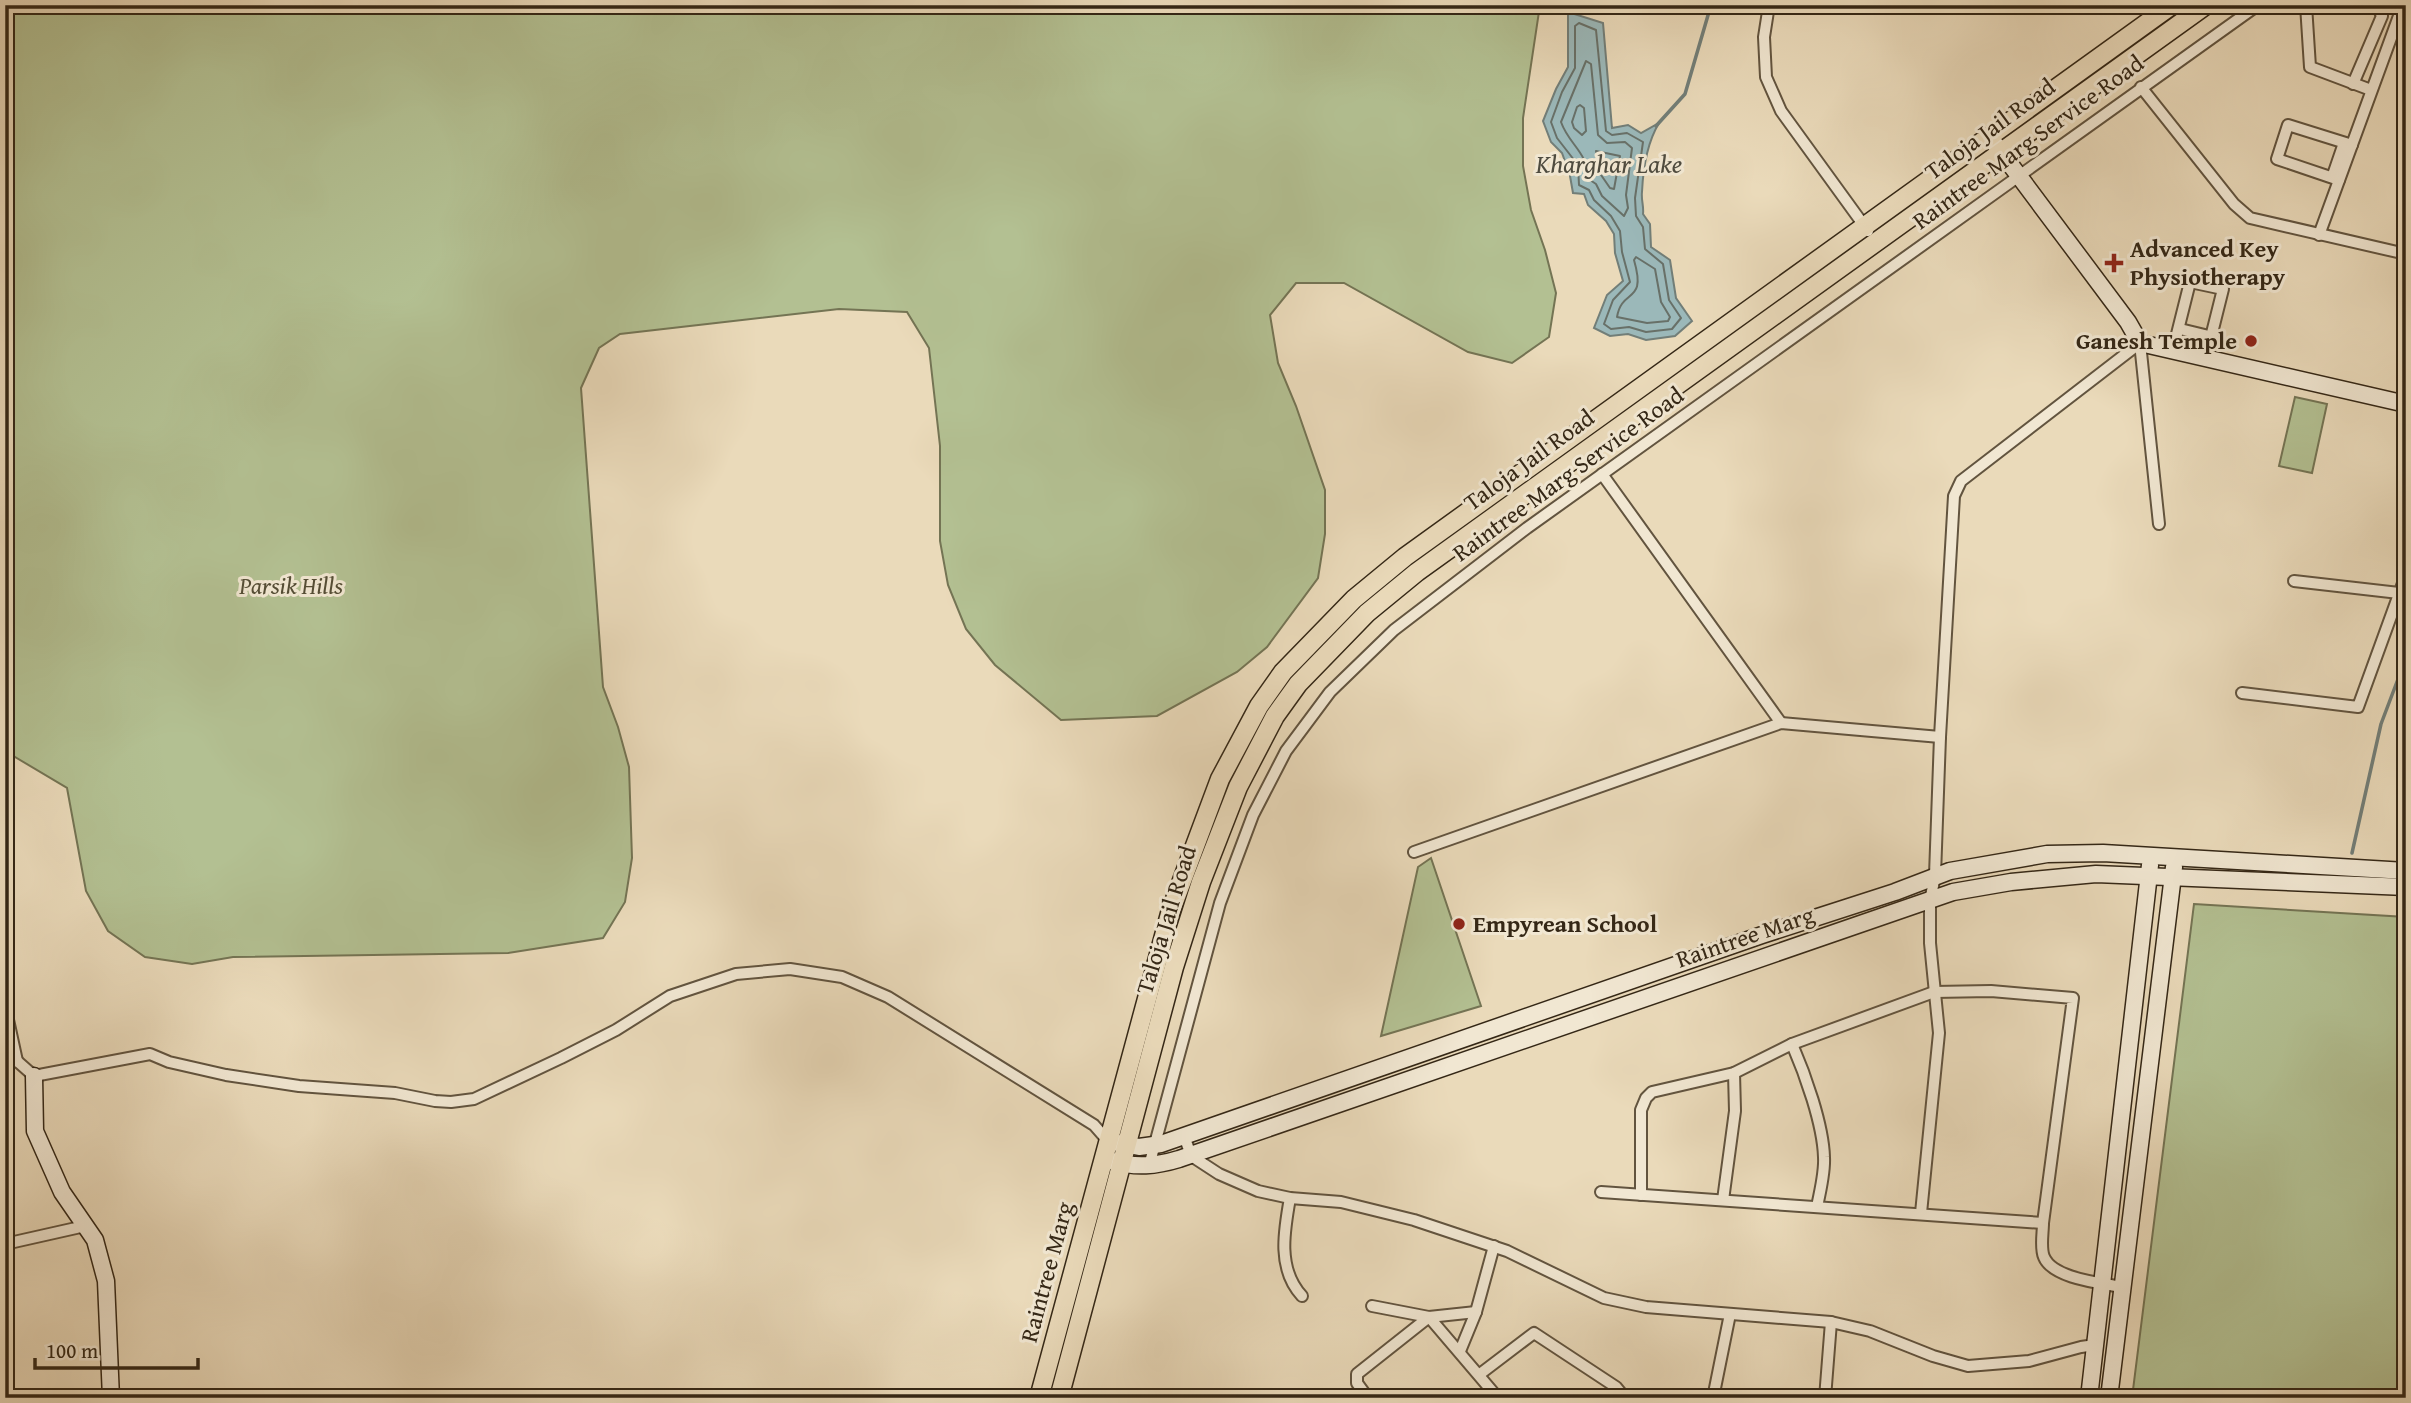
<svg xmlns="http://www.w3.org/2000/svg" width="2411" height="1403" font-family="'Gentium Book Plus',serif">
<rect width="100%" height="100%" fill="#eadaba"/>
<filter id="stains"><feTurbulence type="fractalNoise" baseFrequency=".00286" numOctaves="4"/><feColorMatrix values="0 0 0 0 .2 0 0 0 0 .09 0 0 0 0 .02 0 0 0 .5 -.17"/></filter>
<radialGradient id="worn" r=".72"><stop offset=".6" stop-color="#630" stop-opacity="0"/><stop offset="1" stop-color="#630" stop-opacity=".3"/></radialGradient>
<g fill="#b3c092" stroke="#747454" stroke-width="2">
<path d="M5 5H1540L1523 118V166L1531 210 1545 250 1556 293 1549 337 1512 363 1468 352 1344 283H1296L1270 315 1278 363 1296 406 1325 490V534L1318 578 1267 647 1237 672 1157 716 1061 720 995 665 966 629 948 585 940 541V446L929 348 907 312 839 309 620 334 599 348 581 388 603 687 618 727 629 767 632 858 625 902 603 938 508 953 233 957 192 964 145 957 108 931 86 891 67 788 5 751Z"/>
<path d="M2295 397 2327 404 2312 473 2279 466Z"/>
<path d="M1431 858 1481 1006 1381 1036 1418 867Z"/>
<path d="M2194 904 2406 917V1398H2132Z"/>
</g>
<path fill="#9bb8b9" stroke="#727e78" stroke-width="2" d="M1568 12 1603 23 1612 128 1628 125 1641 133 1659 123C1647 143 1643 169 1642 192 1641 200 1644 206 1643 214L1650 224 1651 247 1670 260 1676 298 1692 321 1675 336 1646 340 1628 334 1610 336 1594 328 1607 295 1623 281 1615 253 1614 234 1606 221 1588 205 1584 194 1573 193 1570 176 1572 168 1566 164 1562 153 1551 142 1543 121 1556 89 1568 67Z"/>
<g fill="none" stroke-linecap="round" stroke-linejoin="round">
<g stroke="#687068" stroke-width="2">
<path d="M1579 23 1596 30 1606 131 1612 135 1627 133 1643 142 1635 198 1636 216 1643 227 1645 249 1663 264 1669 300 1681 318 1672 329 1646 332 1629 327 1611 329 1604 324 1613 300 1630 282 1622 252 1620 231 1611 216 1594 200 1589 190 1579 185 1578 165 1557 138 1551 122 1562 92 1575 68V26Z"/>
<path d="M1586 61 1591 64 1598 135 1607 143 1625 142 1632 148 1626 195 1628 208 1624 216 1602 196 1596 184 1587 178C1589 153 1569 145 1561 122Z"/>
<path d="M1580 105 1584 108 1586 131 1582 135 1574 128 1572 122 1577 107Z"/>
<path d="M1596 151 1620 156 1614 189 1610 188 1599 172Z"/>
<path d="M1636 257 1655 269 1661 302 1670 317 1668 321 1647 323 1617 317C1622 287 1647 305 1634 260Z"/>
</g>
<g stroke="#727e78" stroke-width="3.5">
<path d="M1656 126 1685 94 1711 5"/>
<path d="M2352 853 2381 724 2406 658"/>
</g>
<g stroke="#62543f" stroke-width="14">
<g id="street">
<path d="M1769 5 1764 37 1766 77 1781 111 1868 231"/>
<path d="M2306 5 2310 67 2371 90"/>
<path d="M2353 84 2382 16 2377 5"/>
<path d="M2141 87 2234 204 2250 218 2406 254"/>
<path d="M2333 175 2344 143"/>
<path d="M2339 180 2277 159 2288 125 2352 145"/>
<path d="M2319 235 2403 5"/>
<path d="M2180 329 2213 337"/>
<path d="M2140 343 2159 524"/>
<path d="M2173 350 2190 282 2223 289 2206 357"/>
<path d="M1602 474 1781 723"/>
<path d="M2294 581 2399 593"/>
<path d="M2242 693 2358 707 2406 575"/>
<path d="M1414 852 1781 723 1940 737"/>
<path d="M5 1006 17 1061"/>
<path d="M1792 1044C1805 1074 1823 1124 1824 1157 1825 1173 1820 1191 1817 1207"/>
<path d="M5 1063 17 1061 34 1076 150 1054 169 1062 226 1075 299 1086 395 1093 435 1101 451 1102 474 1099 561 1058 616 1030 670 996 736 974 790 969 842 977 888 997 1094 1125 1108 1141"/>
<path d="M1184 1136 1191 1155 1196 1159 1219 1174 1258 1191 1290 1198 1341 1202 1414 1220 1507 1251 1604 1298 1646 1307 1831 1322 1870 1331 1933 1356 1968 1366 2029 1361 2081 1347 2095 1345"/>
<path d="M1149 1166 1220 903 1253 815 1286 751 1330 692 1394 630 1527 528 2258 5"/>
<path d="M1601 1192 2043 1223"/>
<path d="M1641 1195V1110L1646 1098 1652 1092 1734 1073 1792 1044 1934 992 1991 991 2073 998 2043 1223C2043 1233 2040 1248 2044 1257 2053 1279 2102 1283 2122 1287"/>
<path d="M1290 1198C1284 1231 1277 1269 1302 1296"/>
<path d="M1723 1200 1735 1111 1734 1073"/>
<path d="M1921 1213 1939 1033 1930 943V902L1935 875 1940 737 1954 496 1961 481 2140 343"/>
<path d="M5 1244 85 1226"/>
<path d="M1372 1306 1429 1317 1476 1312"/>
<path d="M1429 1317 1498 1398"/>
<path d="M1460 1351 1476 1312 1494 1246"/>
<path d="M1480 1374 1534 1333 1616 1387 1625 1398"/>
<path d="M1368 1398 1357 1383V1374L1429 1317"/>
<path d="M1713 1398 1730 1314"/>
<path d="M1825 1398 1831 1322"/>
</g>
</g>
<g stroke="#342716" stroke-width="19">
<g id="secondary">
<path d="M1989 136 2128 322 2140 343 2406 404"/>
<path d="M34 1076 35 1131 62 1192 95 1240 106 1281 111 1398"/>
<path d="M1108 1141 1139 1147 1161 1144 1762 935 1895 892 1950 871 2047 854 2103 853 2406 871"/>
<path d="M1112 1161C1136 1168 1156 1166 1179 1159L1953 892 2011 882 2096 874 2406 887"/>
<path d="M2089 1398 2150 865"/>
<path d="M2109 1398 2174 867"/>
</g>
</g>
<g stroke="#342716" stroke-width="21">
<g id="primary">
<path d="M1039 1398 1171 910 1220 779 1259 706 1283 672 1354 599 1405 557 2172 5"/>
<path d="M1059 1398 1174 967 1201 882 1238 787 1275 716 1298 684 1367 613 1417 572 2206 5"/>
</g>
</g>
<use href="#street" stroke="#f1e7d2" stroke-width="10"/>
<use href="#secondary" stroke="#f1e7d2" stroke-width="16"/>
<use href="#primary" stroke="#eadaba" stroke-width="18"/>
</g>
<g fill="#8f2418" stroke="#f1e7d2" stroke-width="2.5">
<path d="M2110.5 252.5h7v7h7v7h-7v7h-7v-7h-7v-7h7z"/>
<circle cx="2251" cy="341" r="7"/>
<circle cx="1459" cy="924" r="7"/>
</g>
<g text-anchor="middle" stroke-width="6" stroke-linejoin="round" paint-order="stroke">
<g font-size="24" fill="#342716" stroke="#f1e7d2">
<text transform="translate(1990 129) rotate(-36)" y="8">Taloja Jail Road</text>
<text transform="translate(2028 142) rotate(-36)" y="8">Raintree Marg Service Road</text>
<text transform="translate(1529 460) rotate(-36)" y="8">Taloja Jail Road</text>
<text transform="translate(1568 474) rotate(-36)" y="8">Raintree Marg Service Road</text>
<text transform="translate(1166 920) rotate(-73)" y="8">Taloja Jail Road</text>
<text transform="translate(1745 937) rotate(-19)" y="8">Raintree Marg</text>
<text transform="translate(1047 1272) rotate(-75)" y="8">Raintree Marg</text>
</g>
<g font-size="24" font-weight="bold" fill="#342716" stroke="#f1e7d2" text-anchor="start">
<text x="2130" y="257">Advanced Key<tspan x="2130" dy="28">Physiotherapy</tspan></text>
<text x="2237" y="349" text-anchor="end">Ganesh Temple</text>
<text x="1473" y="932">Empyrean School</text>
</g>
<g font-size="24" font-style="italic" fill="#544d35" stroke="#f1e7d2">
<text x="291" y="594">Parsik Hills</text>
</g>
<g font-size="26" font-style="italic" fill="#4e4b3f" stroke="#f1e7d2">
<text x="1609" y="173">Kharghar Lake</text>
</g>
</g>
<rect width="2411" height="1403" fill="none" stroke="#eadaba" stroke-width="28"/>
<rect x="7" y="7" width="2397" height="1389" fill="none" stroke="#342716" stroke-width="3.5"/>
<rect x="14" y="14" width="2383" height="1375" fill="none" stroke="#342716" stroke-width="2"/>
<path d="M35 1358v10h163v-10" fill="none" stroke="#342716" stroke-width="3.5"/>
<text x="46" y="1358" font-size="21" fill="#342716" stroke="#f1e7d2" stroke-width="5" paint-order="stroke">100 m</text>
<rect width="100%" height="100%" filter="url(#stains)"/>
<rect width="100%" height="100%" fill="url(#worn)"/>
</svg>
